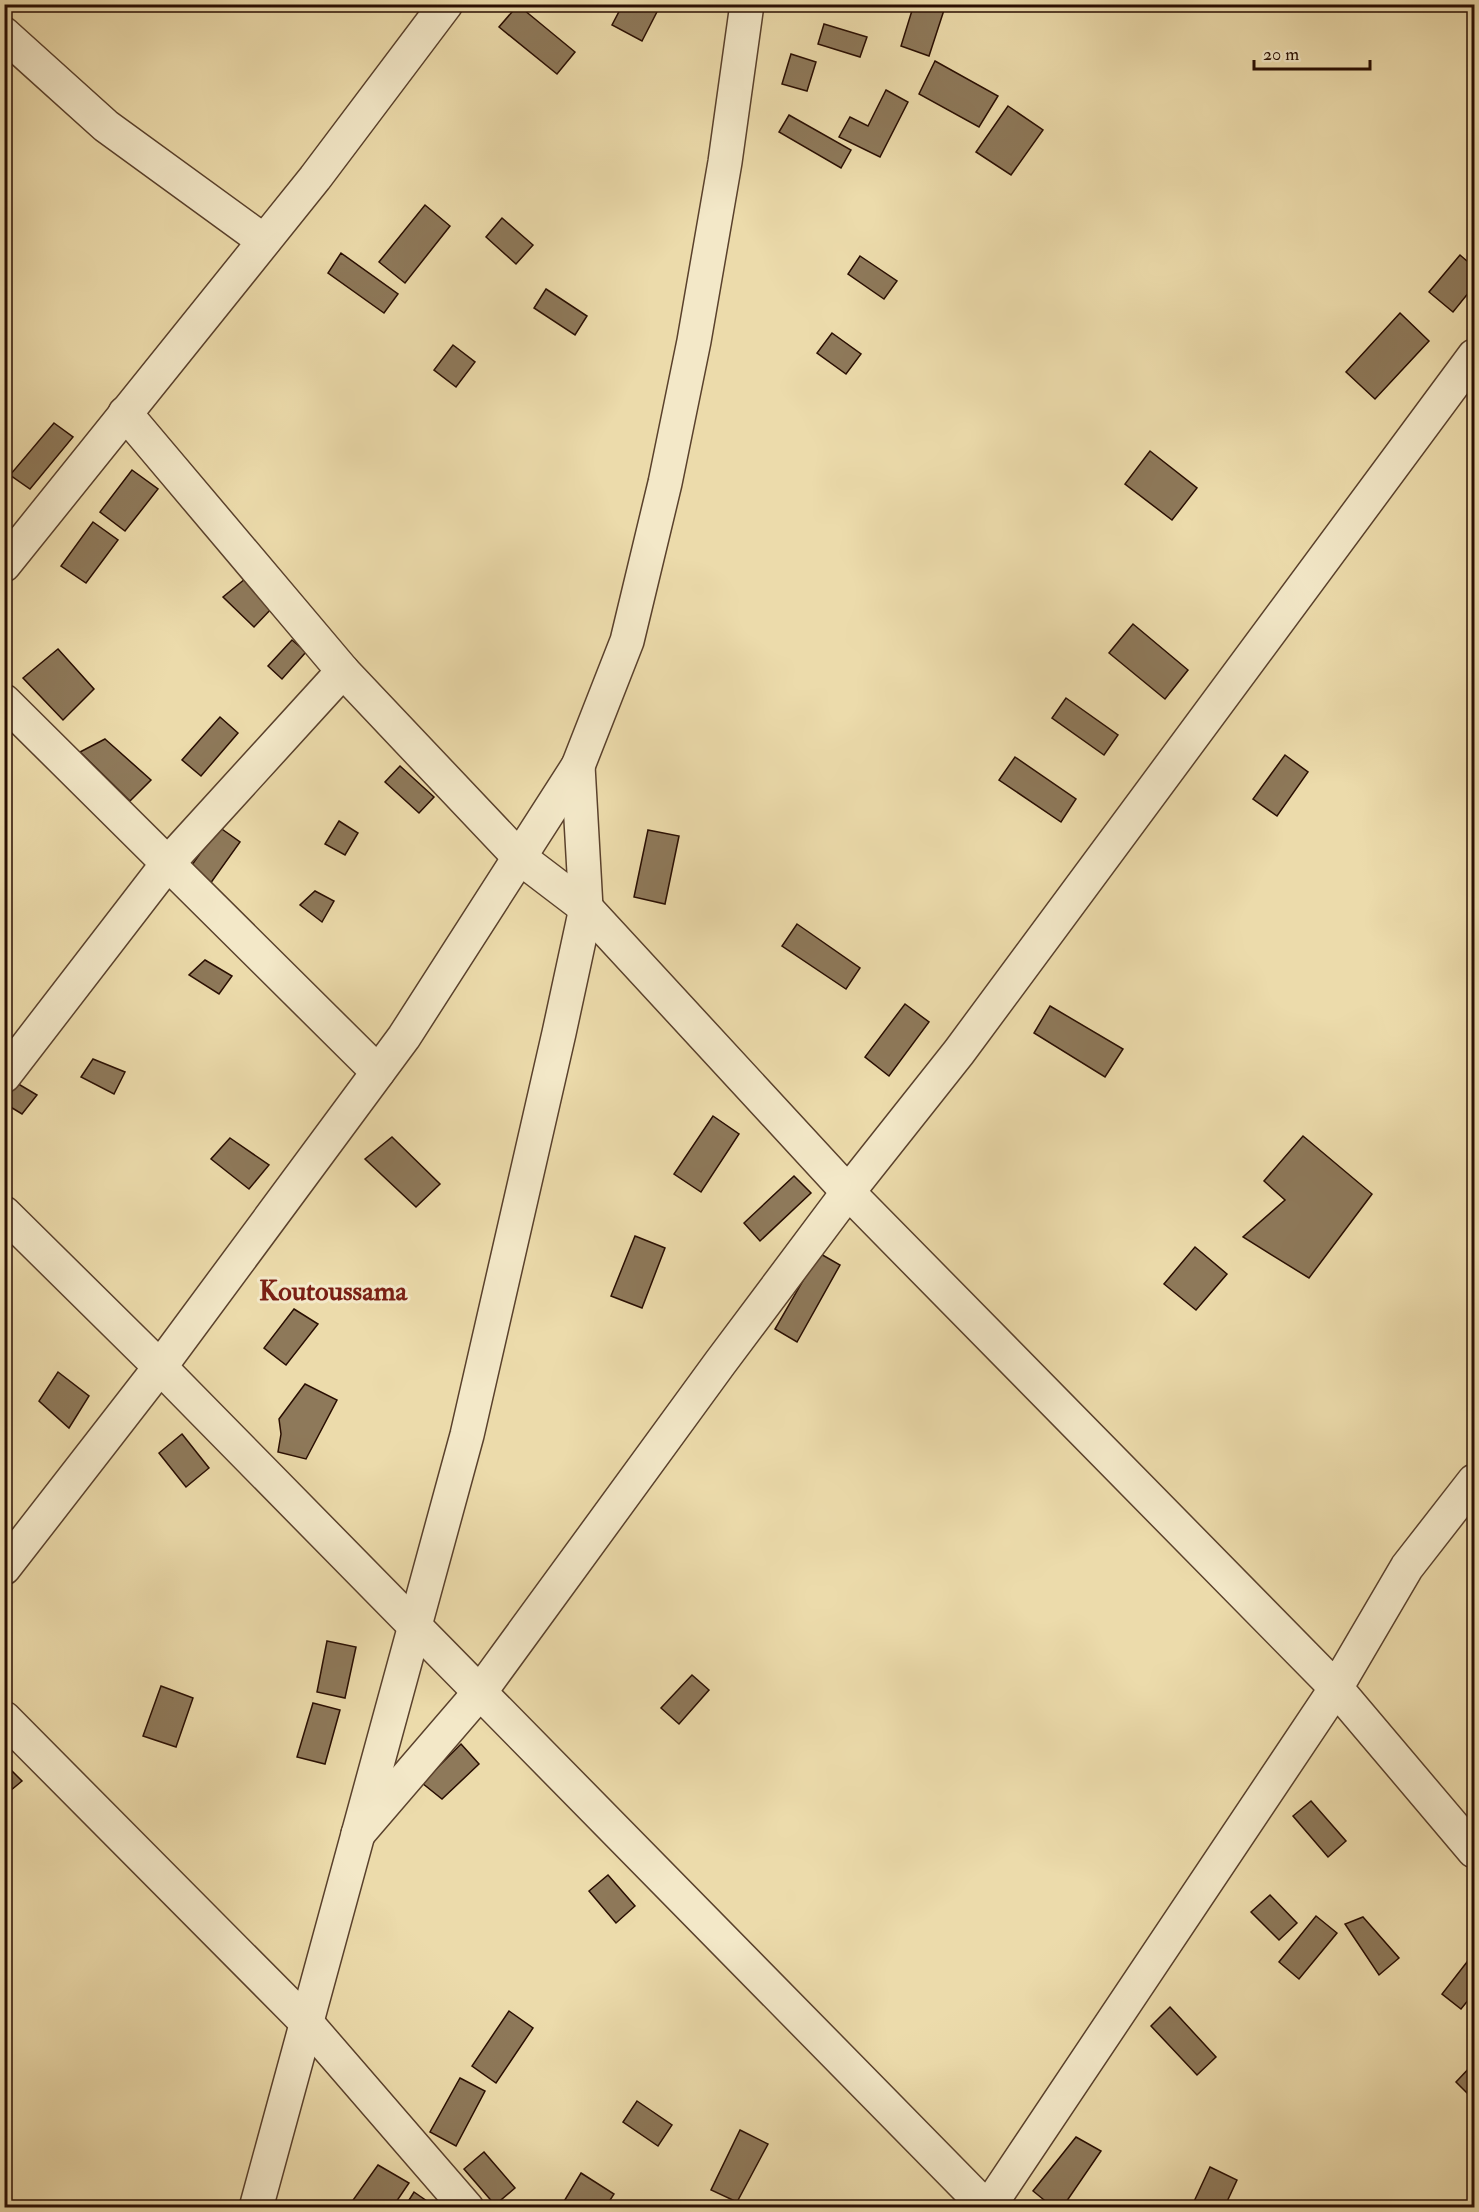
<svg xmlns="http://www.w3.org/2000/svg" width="1479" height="2212" font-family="'IM FELL Double Pica',serif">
<rect width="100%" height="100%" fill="#ecdbab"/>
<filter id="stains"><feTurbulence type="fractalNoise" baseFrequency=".00333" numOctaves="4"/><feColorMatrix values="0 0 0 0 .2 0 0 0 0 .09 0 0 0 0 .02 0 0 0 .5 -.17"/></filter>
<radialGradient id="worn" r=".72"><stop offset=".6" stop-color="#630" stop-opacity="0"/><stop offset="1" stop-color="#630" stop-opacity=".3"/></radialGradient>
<g fill="#8e795a" stroke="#290e02" stroke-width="1.5">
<path d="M623 4H661L642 41 612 25Z"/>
<path d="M914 4H946L929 56 901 46Z"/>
<path d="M518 5 575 52 557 74 499 27Z"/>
<path d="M824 24 867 37 860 57 818 44Z"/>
<path d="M791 54 816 62 807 91 782 84Z"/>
<path d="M935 61 998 96 979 127 919 94Z"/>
<path d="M886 90 908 102 880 157 839 137 850 117 868 126Z"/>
<path d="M1008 106 1043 130 1011 175 976 152Z"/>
<path d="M789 115 851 150 841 168 779 132Z"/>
<path d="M425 205 450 226 405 283 379 262Z"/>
<path d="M502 218 533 245 516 264 486 237Z"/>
<path d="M341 253 398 294 384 313 328 273Z"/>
<path d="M1460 255 1474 267V286L1453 312 1429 292Z"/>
<path d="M860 256 897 281 884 299 848 274Z"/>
<path d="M546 289 587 316 575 335 534 308Z"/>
<path d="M1400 313 1429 341 1375 399 1346 372Z"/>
<path d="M832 333 861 354 846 374 817 353Z"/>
<path d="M453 345 475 362 456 387 434 370Z"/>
<path d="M54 423 73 437 30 489 10 475Z"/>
<path d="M1150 451 1197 488 1172 520 1125 484Z"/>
<path d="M132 470 158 489 125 531 100 512Z"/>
<path d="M93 522 118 540 86 583 61 566Z"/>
<path d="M245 579 273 607 254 627 223 597Z"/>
<path d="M1133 624 1188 670 1165 699 1109 653Z"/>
<path d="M292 640 306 652 282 679 268 666Z"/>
<path d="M58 649 94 689 63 720 23 678Z"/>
<path d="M1066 698 1118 735 1104 755 1052 718Z"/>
<path d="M220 717 238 733 201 776 182 760Z"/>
<path d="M105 739 151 780 130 801 80 752Z"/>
<path d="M1285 755 1308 772 1277 816 1253 799Z"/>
<path d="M1015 757 1076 799 1061 822 999 780Z"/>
<path d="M400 766 434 797 419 813 385 782Z"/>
<path d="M339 821 358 833 345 855 325 844Z"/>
<path d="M219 827 240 842 210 884 189 869Z"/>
<path d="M648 830 679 836 665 904 634 897Z"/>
<path d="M315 891 334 901 322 922 300 905Z"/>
<path d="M797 924 860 968 846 989 782 946Z"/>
<path d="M205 960 232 976 219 994 189 975Z"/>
<path d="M905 1004 929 1022 889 1076 865 1057Z"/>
<path d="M1050 1006 1123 1049 1105 1077 1034 1033Z"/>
<path d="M93 1059 125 1072 114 1094 81 1077Z"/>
<path d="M15 1082 37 1095 22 1114 4 1103V1096Z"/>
<path d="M713 1116 739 1134 701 1192 674 1174Z"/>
<path d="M1303 1136 1372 1194 1309 1278 1243 1237 1285 1200 1264 1181Z"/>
<path d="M392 1137 440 1184 416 1207 365 1159Z"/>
<path d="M230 1138 269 1165 249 1189 211 1159Z"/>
<path d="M794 1176 811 1193 760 1241 744 1223Z"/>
<path d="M635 1236 665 1248 642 1308 611 1296Z"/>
<path d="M1195 1247 1227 1274 1196 1310 1164 1284Z"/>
<path d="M819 1253 840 1265 797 1342 775 1329Z"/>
<path d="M294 1309 318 1324 286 1365 264 1348Z"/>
<path d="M58 1372 89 1396 69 1428 39 1401Z"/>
<path d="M305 1384 337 1400 306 1459 278 1452 281 1434 279 1419Z"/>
<path d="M182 1434 209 1468 186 1487 159 1453Z"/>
<path d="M327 1641 356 1647 345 1698 317 1692Z"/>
<path d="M692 1675 709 1690 679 1724 661 1708Z"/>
<path d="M161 1686 193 1698 176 1747 143 1736Z"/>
<path d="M313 1703 340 1710 325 1764 297 1757Z"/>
<path d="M461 1744 479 1764 442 1799 422 1783Z"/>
<path d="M4 1763 22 1781 4 1796Z"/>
<path d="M1311 1801 1346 1841 1328 1857 1293 1816Z"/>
<path d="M608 1875 635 1906 616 1923 589 1891Z"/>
<path d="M1270 1895 1297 1923 1279 1940 1251 1912Z"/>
<path d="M1316 1916 1337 1933 1299 1979 1279 1962Z"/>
<path d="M1363 1917 1399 1958 1379 1975 1345 1924Z"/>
<path d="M1474 1953V1993L1461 2009 1442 1994Z"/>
<path d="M1170 2007 1216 2057 1197 2075 1151 2026Z"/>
<path d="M509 2011 533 2028 496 2083 472 2066Z"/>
<path d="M1474 2063V2100L1456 2082Z"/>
<path d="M460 2078 485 2091 456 2146 430 2132Z"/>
<path d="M637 2101 672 2125 658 2146 623 2122Z"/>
<path d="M740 2130 768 2144 737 2202 711 2190Z"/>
<path d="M1076 2137 1101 2151 1062 2208H1054L1033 2191Z"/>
<path d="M484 2152 515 2188 495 2205 464 2169Z"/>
<path d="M378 2165 409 2183 392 2208H359L351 2203Z"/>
<path d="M1210 2167 1237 2180 1224 2208H1191Z"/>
<path d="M581 2173 614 2194 605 2208H560Z"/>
<path d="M414 2192 437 2208H404Z"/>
</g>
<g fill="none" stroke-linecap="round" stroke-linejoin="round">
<g stroke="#5a412c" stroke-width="36">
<g id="minor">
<path d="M4 34 106 126 264 241"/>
<path d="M125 413 343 671 519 857 586 908 848 1192 1336 1688 1407 1567 1474 1481"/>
<path d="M4 565 315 178 446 4"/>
<path d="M4 701 378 1072"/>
<path d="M4 1076 168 863 343 671"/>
<path d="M4 1213 160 1367 987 2208"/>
<path d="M4 1568 160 1367 404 1037 578 766 627 641 665 483 694 341 725 162 747 4"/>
<path d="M4 1718 306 2022 467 2208"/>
<path d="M358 1834 480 1692 720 1363 848 1192 959 1052 1474 356"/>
<path d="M256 2208 467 1435 559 1033 586 908 578 766"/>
<path d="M988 2208 1336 1688 1474 1851"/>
</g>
</g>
<use href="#minor" stroke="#f3e8c8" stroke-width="33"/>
</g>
<g text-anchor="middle" stroke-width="6" stroke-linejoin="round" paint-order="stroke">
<g font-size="28" font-weight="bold" fill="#7a1f14" stroke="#f3e8c8">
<text x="333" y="1300">Koutoussama</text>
</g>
</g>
<rect width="1479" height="2212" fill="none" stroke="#ecdbab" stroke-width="24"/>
<rect x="6" y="6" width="1467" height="2200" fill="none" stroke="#290e02" stroke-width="3"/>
<rect x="12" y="12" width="1455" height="2188" fill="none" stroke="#290e02" stroke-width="1.5"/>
<path d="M1254 60v9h116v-9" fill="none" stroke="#290e02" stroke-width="3"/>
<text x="1263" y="60" font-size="18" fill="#290e02" stroke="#f3e8c8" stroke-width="4.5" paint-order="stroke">20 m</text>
<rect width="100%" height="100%" filter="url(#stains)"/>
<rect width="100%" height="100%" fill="url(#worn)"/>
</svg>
